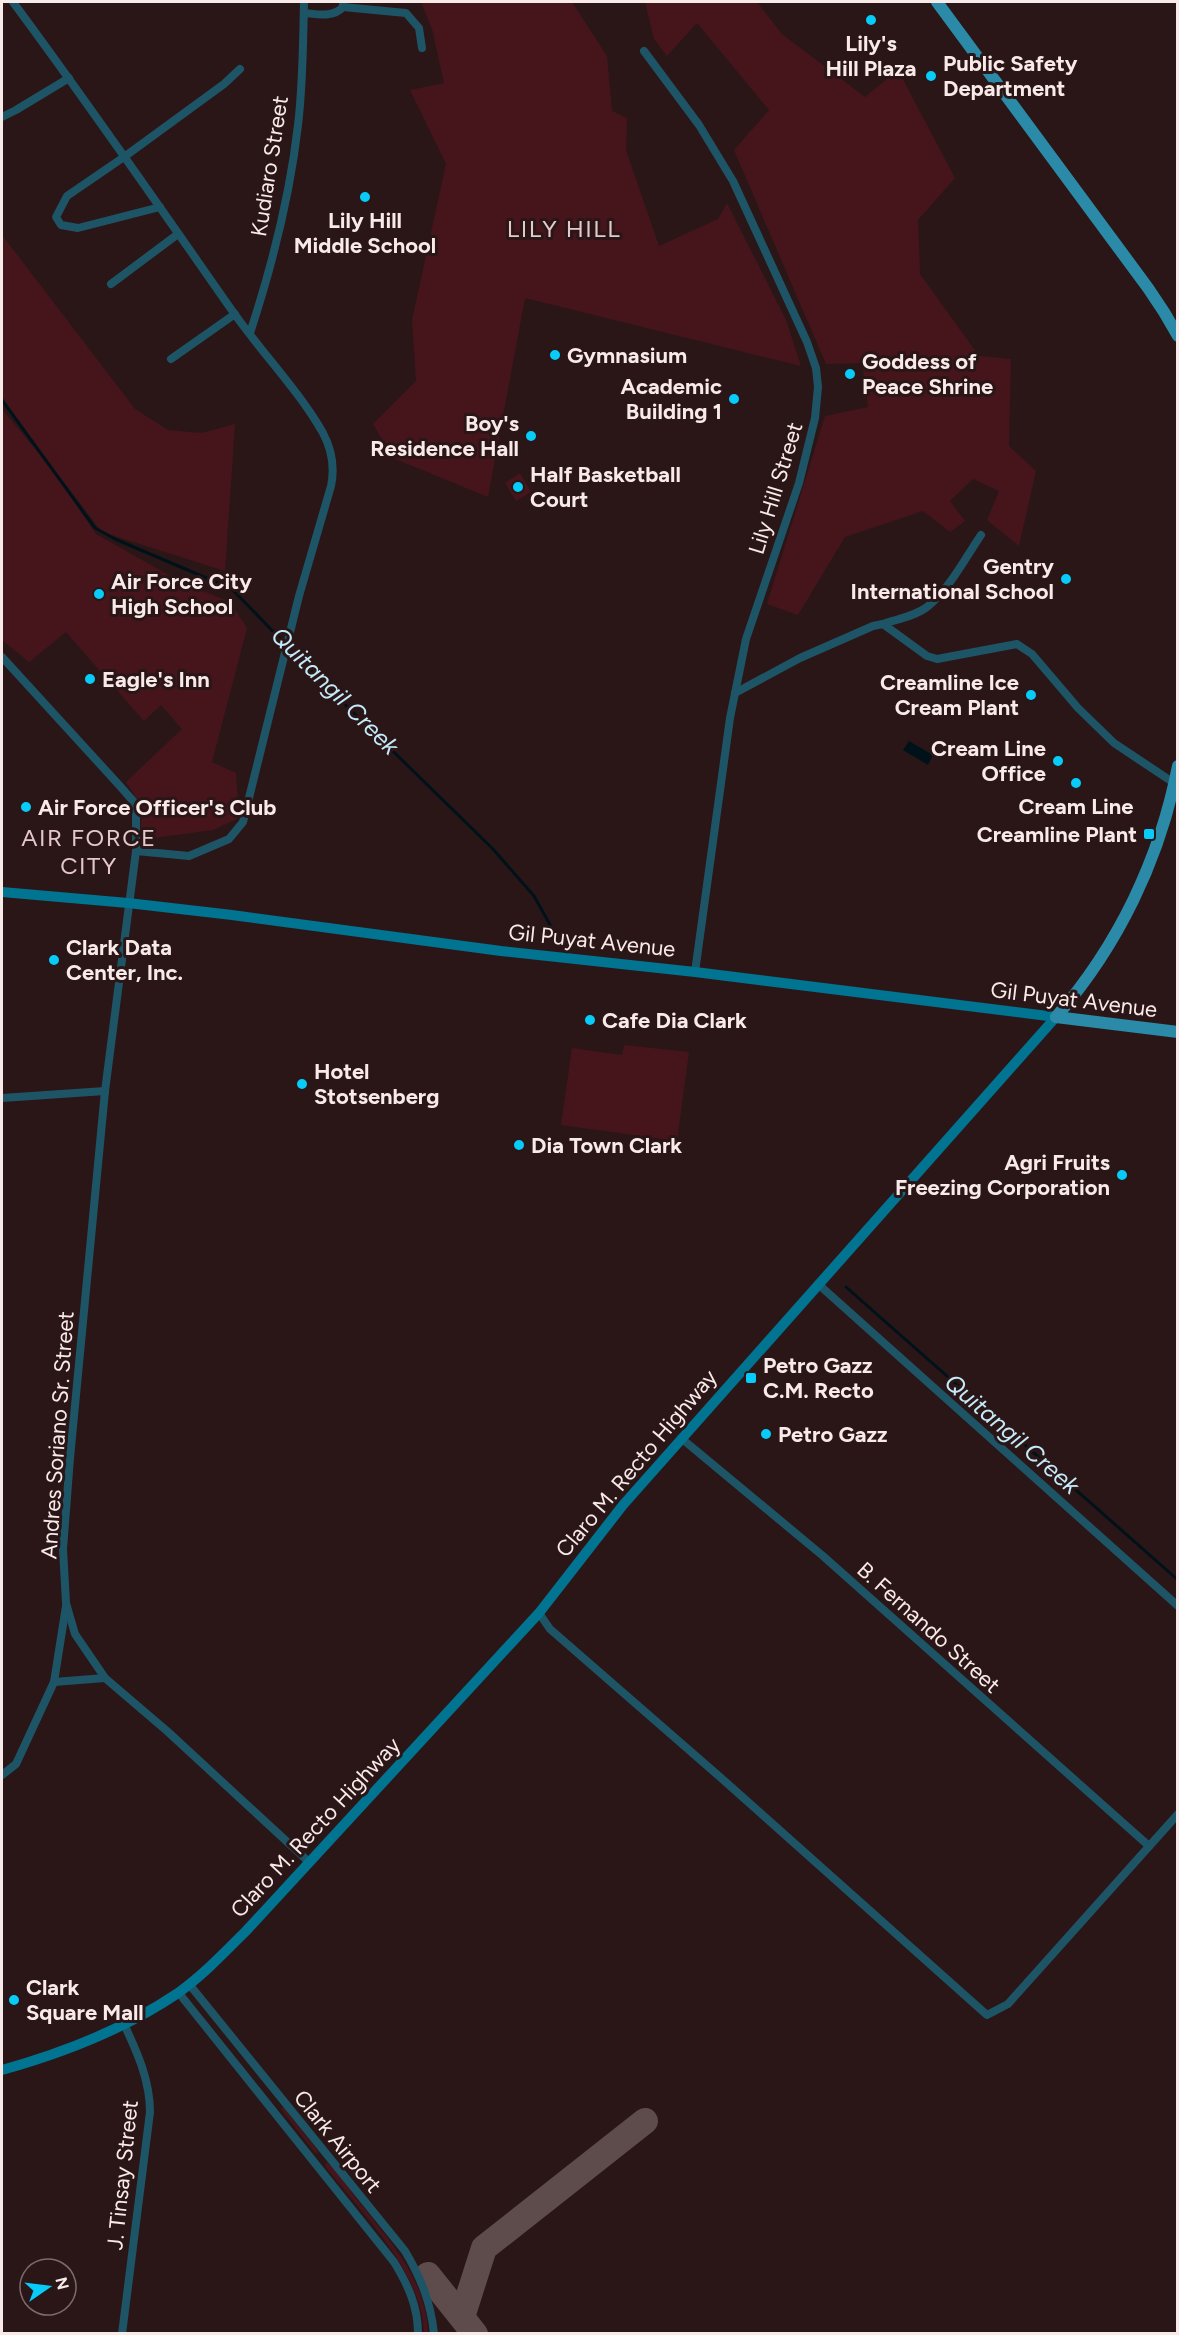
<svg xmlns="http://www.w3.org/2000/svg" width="1179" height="2335" font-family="Figtree,sans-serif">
<rect width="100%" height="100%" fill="#2a1617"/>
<g fill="#45151b">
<path d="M421 2H572L607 56 612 111 627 118 626 150 659 246 718 219 727 203 786 320 801 366 525 298 488 497 393 458 373 424 416 381 412 320 446 164 410 90 444 83 432 29Z"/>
<path d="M645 2H757L782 34 865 97 898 70 955 178 918 220 920 274 979 356 1011 359 1009 446 1036 471 1019 546 987 520 999 491 973 479 950 501 965 521 950 532 923 511 845 537 798 615 767 604 825 416 868 407 862 363 826 364 734 150 769 110 697 23 667 56 654 39Z"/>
<path d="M2 235 135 409 168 430 202 433 235 424 225 571 102 532 2 401Z"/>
<path d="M2 409 51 468 96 534 181 582 230 602 247 628 212 762 236 773 239 818 213 830 139 840 143 808 126 782 182 729 161 705 144 721 66 632 29 662 2 640Z"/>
<path d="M520 473 531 492 516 501 505 483Z"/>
<path d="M624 1045 689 1052 677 1141 561 1125 572 1048 622 1055Z"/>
<path d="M283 2107 318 2151V2153H315L281 2109Z"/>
<path d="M326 2162C337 2169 347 2186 355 2197 388 2239 426 2278 428 2333H424C422 2271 362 2214 325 2166Z"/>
</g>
<path fill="#001219" d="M909 741 933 755 928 765 903 750Z"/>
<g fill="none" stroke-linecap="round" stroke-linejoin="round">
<g stroke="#001219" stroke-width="3">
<path d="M2 400 95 528 115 539 232 589 317 677 493 849 534 896 563 948"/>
<path d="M846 1287 1178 1580"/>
</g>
<g stroke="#5e4c4c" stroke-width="26">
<path d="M428 2275 475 2334"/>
<path d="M462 2317 484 2248 645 2121"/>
</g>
<g stroke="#1d5566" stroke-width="8">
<path d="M13 2C88 103 159 206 231 309 260 351 298 389 323 433 332 450 335 467 331 486L299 596 243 822 229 839 189 856 136 851"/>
<path d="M343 7 406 13 419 28 422 48"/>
<path d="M304 13C317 14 333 18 343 7V2"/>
<path d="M644 51 699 125 733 181 807 342 816 368 818 387 815 418 799 483 746 639 730 718 695 972"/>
<path d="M2 117 16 110 69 78"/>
<path d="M160 207 78 228 61 225 56 217 67 196 124 157 224 84 240 69"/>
<path d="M111 284 178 234"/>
<path d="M250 333C272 266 290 195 298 125 303 84 303 42 304 2"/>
<path d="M171 359 235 314"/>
<path d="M883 624C898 619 915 616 927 607 948 591 966 557 981 535"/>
<path d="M2 657 119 785 134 802 136 814V851L105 1091 70 1458 63 1549 66 1603 75 1634 105 1678 167 1731 309 1862"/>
<path d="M735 693 800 658 873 626 883 624 927 656 937 659 1017 644 1032 654 1078 708 1114 743 1174 783"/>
<path d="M2 1098 105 1091"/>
<path d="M818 1284 1178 1606"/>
<path d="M681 1438 823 1556 1149 1846"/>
<path d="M539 1613 550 1629 720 1777 987 2015 1008 2004 1178 1814"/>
<path d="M54 1682 105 1678"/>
<path d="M2 1775 16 1764 54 1682 66 1606"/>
<path d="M189 1984 405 2251C421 2278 431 2303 434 2334"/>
<path d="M178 1992 394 2262C408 2285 418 2306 418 2334"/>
<path d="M122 2334 150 2112C150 2080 137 2052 124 2024"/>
</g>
<g stroke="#007491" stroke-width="10">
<path d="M2 892 128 903 232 915 501 951 695 972 1056 1017"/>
<path d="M2 2070C63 2053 125 2029 178 1993 203 1975 224 1953 246 1931L539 1613 623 1505 1056 1017"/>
</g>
<g stroke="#2a8aa7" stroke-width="12">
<path d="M937 2 1148 288 1164 312 1178 336"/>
<path d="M1056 1017C1118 946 1160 859 1178 766"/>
<path d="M1056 1017 1178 1032"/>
</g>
</g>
<g fill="#07cbf9" stroke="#2a1617" stroke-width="2">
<circle cx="871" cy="20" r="6"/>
<circle cx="931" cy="76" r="6"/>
<circle cx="365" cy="197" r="6"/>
<circle cx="555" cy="355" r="6"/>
<circle cx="850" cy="374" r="6"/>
<circle cx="734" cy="399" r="6"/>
<circle cx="531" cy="436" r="6"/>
<circle cx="518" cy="487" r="6"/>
<circle cx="1066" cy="579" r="6"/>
<circle cx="99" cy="594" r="6"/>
<circle cx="90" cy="679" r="6"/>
<circle cx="1031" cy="695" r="6"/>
<circle cx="1058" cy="761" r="6"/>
<circle cx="1076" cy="783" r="6"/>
<circle cx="26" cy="807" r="6"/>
<rect x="1143" y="828" width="12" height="12" rx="3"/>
<circle cx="54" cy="960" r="6"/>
<circle cx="590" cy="1020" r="6"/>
<circle cx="302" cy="1084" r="6"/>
<circle cx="519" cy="1145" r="6"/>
<circle cx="1122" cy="1175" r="6"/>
<rect x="745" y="1372" width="12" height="12" rx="3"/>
<circle cx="766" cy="1434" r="6"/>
<circle cx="14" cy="2000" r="6"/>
</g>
<g text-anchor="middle" stroke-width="6" stroke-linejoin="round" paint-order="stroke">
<g font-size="22" font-weight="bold" fill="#f9eaea" stroke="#2a1617" text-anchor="start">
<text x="871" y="51" text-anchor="middle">Lily's<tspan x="871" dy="25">Hill Plaza</tspan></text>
<text x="943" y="71">Public Safety<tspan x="943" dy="25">Department</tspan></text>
<text x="365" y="228" text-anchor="middle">Lily Hill<tspan x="365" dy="25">Middle School</tspan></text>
<text x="567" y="363">Gymnasium</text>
<text x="862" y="369">Goddess of<tspan x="862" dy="25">Peace Shrine</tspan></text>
<text x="722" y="394" text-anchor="end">Academic<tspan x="722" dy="25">Building 1</tspan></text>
<text x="519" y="431" text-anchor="end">Boy's<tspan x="519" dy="25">Residence Hall</tspan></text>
<text x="530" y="482">Half Basketball<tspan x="530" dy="25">Court</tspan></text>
<text x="1054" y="574" text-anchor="end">Gentry<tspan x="1054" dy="25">International School</tspan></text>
<text x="111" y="589">Air Force City<tspan x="111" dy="25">High School</tspan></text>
<text x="102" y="687">Eagle's Inn</text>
<text x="1019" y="690" text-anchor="end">Creamline Ice<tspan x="1019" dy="25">Cream Plant</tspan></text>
<text x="1046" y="756" text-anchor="end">Cream Line<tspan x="1046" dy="25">Office</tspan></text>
<text x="1076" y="814" text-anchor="middle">Cream Line</text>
<text x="38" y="815">Air Force Officer's Club</text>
<text x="1137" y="842" text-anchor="end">Creamline Plant</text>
<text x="66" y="955">Clark Data<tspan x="66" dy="25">Center, Inc.</tspan></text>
<text x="602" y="1028">Cafe Dia Clark</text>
<text x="314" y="1079">Hotel<tspan x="314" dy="25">Stotsenberg</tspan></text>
<text x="531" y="1153">Dia Town Clark</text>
<text x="1110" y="1170" text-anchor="end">Agri Fruits<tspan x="1110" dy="25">Freezing Corporation</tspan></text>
<text x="763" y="1373">Petro Gazz<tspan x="763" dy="25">C.M. Recto</tspan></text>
<text x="778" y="1442">Petro Gazz</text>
<text x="26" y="1995">Clark<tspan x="26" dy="25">Square Mall</tspan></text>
</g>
<g font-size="22" fill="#f9eaea" stroke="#2a1617">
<text transform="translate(269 166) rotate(-81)" y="8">Kudiaro Street</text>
<text transform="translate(775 488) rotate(-73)" y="8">Lily Hill Street</text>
<text transform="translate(592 940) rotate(6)" y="8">Gil Puyat Avenue</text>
<text transform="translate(1074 999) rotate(7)" y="8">Gil Puyat Avenue</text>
<text transform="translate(57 1435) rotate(-86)" y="8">Andres Soriano Sr. Street</text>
<text transform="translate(636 1463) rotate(-50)" y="8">Claro M. Recto Highway</text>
<text transform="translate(929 1627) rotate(42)" y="8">B. Fernando Street</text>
<text transform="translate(315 1827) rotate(-47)" y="8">Claro M. Recto Highway</text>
<text transform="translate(338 2141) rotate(51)" y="8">Clark Airport</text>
<text transform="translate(122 2175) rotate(-84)" y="8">J. Tinsay Street</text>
</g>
<g font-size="24" letter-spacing="1.5" fill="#e5c9ca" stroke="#2a1617">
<text x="564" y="237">LILY HILL</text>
<text x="89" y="846">AIR FORCE<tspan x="89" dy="28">CITY</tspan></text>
</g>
<g font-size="24" font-style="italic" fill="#c5ebfa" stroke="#2a1617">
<text transform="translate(335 691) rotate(45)" y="8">Quitangil Creek</text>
<text transform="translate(1012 1434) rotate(41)" y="8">Quitangil Creek</text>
</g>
</g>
<rect width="1179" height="2335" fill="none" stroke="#f9eaea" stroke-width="6"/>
<g transform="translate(48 2287) rotate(76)"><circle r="28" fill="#2a1617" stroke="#7d6b6b" stroke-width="1.5"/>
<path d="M0-4.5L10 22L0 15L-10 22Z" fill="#07cbf9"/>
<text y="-9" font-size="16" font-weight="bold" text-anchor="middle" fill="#f9eaea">N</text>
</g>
</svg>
